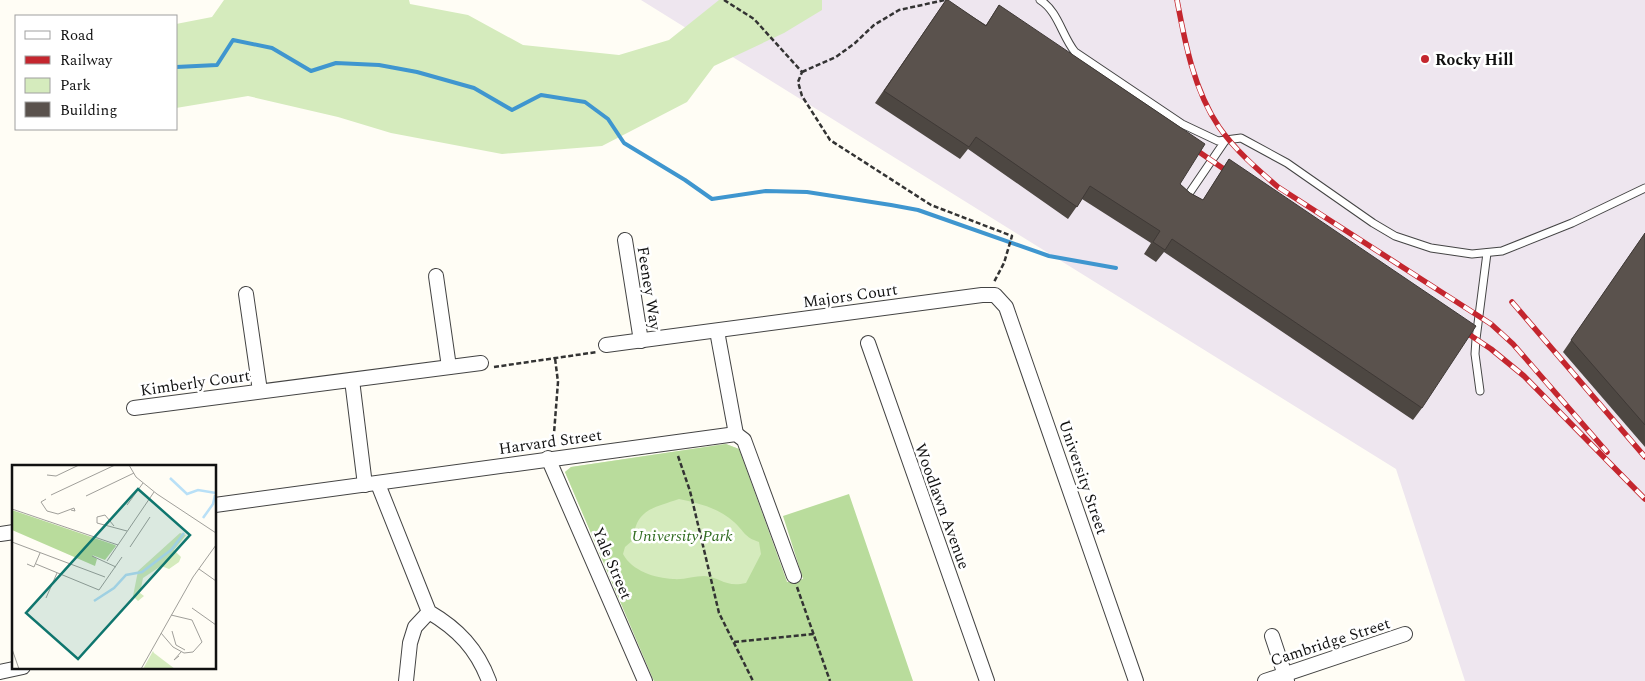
<svg xmlns="http://www.w3.org/2000/svg" width="1645" height="681" font-family="Spectral,serif">
<rect width="100%" height="100%" fill="#fffdf5"/>
<path fill="#eee6ef" d="M641 0H1645V681H1465L1396 469Z"/>
<g fill="#d5ebbd">
<path d="M224 0H409L410 4 468 15 523 45 619 55 669 40 719 0H822V10L784 33 714 66 687 102 602 146 502 154 391 133 338 117 248 96 176 108V24L212 17Z"/>
<path d="M726 444 739 449 787 582 654 681 565 472 571 467Z"/>
</g>
<path fill="#b9dc9c" fill-rule="evenodd" d="M726 444 739 449 787 582 803 579 783 516 849 494 913 681H654L565 472 571 467ZM679 499C698 503 719 508 734 522 745 532 744 537 759 542L761 554 746 583C725 588 721 577 704 576 694 576 684 580 673 579 655 578 632 571 623 554L625 547 633 540C636 509 653 508 679 499Z"/>
<g fill="none" stroke-linecap="round" stroke-linejoin="round">
<path stroke="#3f96cf" stroke-width="4" d="M176 67 217 65 233 40 272 48 311 71 336 63 379 65 417 72 474 88 512 110 541 95 585 102 608 119 624 143 685 180 712 199 766 191 807 192 891 205 918 210 1049 256 1116 268"/>
<g stroke="#444" stroke-width="9">
<g id="lane">
<path d="M1040 0C1058 11 1062 36 1075 52L1182 124 1218 141 1241 138 1287 163 1373 223 1395 236 1431 248 1472 254 1502 251 1572 223 1645 188"/>
<path d="M1184 201 1225 141"/>
<path d="M1480 391 1475 354 1476 339 1487 253"/>
</g>
</g>
<g stroke="#444" stroke-width="16">
<g id="street">
<path d="M625 240 641 341"/>
<path d="M436 276 449 367"/>
<path d="M246 294 260 391"/>
<path d="M717 331 736 434"/>
<path d="M868 343 987 681"/>
<path d="M606 345 982 295H995L1006 307 1136 681"/>
<path d="M352 380 365 485"/>
<path d="M134 408 481 363"/>
<path d="M548 458 645 681"/>
<path d="M378 484 429 612C458 629 477 649 489 681"/>
<path d="M215 505 736 434 744 440 794 576"/>
<path d="M0 534 14 532"/>
<path d="M1272 636 1287 681"/>
<path d="M0 672 23 667"/>
<path d="M406 681 410 643 415 627 429 612"/>
<path d="M1265 681 1405 634"/>
</g>
</g>
<g stroke="#333" stroke-width="2.5" stroke-dasharray="5 2.5" stroke-linecap="butt">
<path d="M724 0 754 19 802 72 798 82 802 96 830 140 931 205 1012 236 1004 263 994 282"/>
<path d="M802 72 836 57 855 43 874 25 899 10 945 0"/>
<path d="M494 367 597 352"/>
<path d="M553 446 558 382 555 358"/>
<path d="M678 456 690 491 719 613 753 681"/>
<path d="M797 587 830 681"/>
<path d="M734 642 814 634"/>
</g>
<use href="#lane" stroke="#fff" stroke-width="7"/>
<use href="#street" stroke="#fff" stroke-width="14"/>
<g stroke="#c4262e" stroke-width="5.5">
<g id="rail">
<path d="M1177 0C1185 43 1194 90 1219 127 1235 150 1257 169 1278 187L1491 324 1513 344 1607 452"/>
<path d="M1189 145 1234 176"/>
<path d="M1512 302 1645 457"/>
<path d="M1458 327 1491 349 1524 376 1645 499"/>
</g>
</g>
<use href="#rail" stroke="#fff" stroke-width="4" stroke-dasharray="11" stroke-linecap="butt"/>
</g>
<g fill="#4d4742">
<path d="M946 0 986 25 999 5 1180 184 1190 193 1203 200 1229 159 1422 408 1413 420 1164 252 1156 262 1144 254 1151 243 1082 199 1068 219 968 149 960 159 875 103Z"/>
<path d="M1645 233V447L1563 352Z"/>
</g>
<g fill="#5a524d" stroke="#3f3936">
<path d="M946 0H948L986 26 999 5 1205 144 1180 184 1190 193 1203 200 1229 159 1476 326 1422 408 1172 239 1165 250 1153 242 1160 231 1090 186 1077 207 976 137 969 147 884 91Z"/>
<path d="M1645 233V425L1571 340Z"/>
</g>
<circle fill="#c4262e" stroke="#fff" stroke-width="2" cx="1425" cy="59" r="5"/>
<g text-anchor="middle" stroke-width="5" stroke-linejoin="round" paint-order="stroke">
<g font-size="16" font-weight="bold" fill="#111" stroke="#fff" text-anchor="start">
<text x="1435" y="65">Rocky Hill</text>
</g>
<g font-size="16" fill="#111" stroke="#fff">
<text transform="translate(650 288) rotate(81)" y="6">Feeney Way</text>
<text transform="translate(850 295) rotate(-8)" y="6">Majors Court</text>
<text transform="translate(195 382) rotate(-8)" y="6">Kimberly Court</text>
<text transform="translate(550 441) rotate(-8)" y="6">Harvard Street</text>
<text transform="translate(1084 477) rotate(71)" y="6">University Street</text>
<text transform="translate(943 506) rotate(70)" y="6">Woodlawn Avenue</text>
<text transform="translate(613 563) rotate(67)" y="6">Yale Street</text>
<text transform="translate(1330 641) rotate(-18)" y="6">Cambridge Street</text>
</g>
<g font-size="16" font-style="italic" fill="#2f6b1f" stroke="#fff">
<text x="682" y="541">University Park</text>
</g>
</g>
<g transform="translate(12 465)">
<rect width="204" height="204" fill="#fffdf5"/>
<path d="M168 68 174 70 162 85 169 92 167 97 157 104 149 101 131 113 128 128 132 131 126 136 121 131 126 106ZM141 186 142 188 163 204H131Z" fill="#d5ebbd"/>
<path d="M0 45 103 80 104 81 93 95 80 90 85 94 83 101 0 65Z" fill="#b9dc9c"/>
<path fill="none" stroke="#b9e0f7" stroke-width="2.5" d="M158 13 175 29 186 25 204 28M191 53 201 39 203 30M82 136 102 123 114 110 130 107 159 85 172 68"/>
<path fill="none" stroke="#a09f9a" stroke-width="1" d="M117 0 124 12 145 29 204 68M35 10 44 11 67 0M39 30 103 0M74 31 122 8M34 34 29 37 35 46 46 49 62 43 63 46 59 45M115 40 131 18M0 44 106 80M102 61 93 50 85 52V58L115 66M0 77 93 112M118 82 138 52M80 91 104 102M95 96 142 27M15 99 22 102 28 88M24 99 87 125 110 92M187 104 204 116M34 133 45 108M180 143 204 160M160 166 164 180 173 185M149 168 161 182 172 188 181 187 190 177 180 155 159 150M0 184 7 204M167 191 162 195 169 187M129 204 181 112 204 80"/>
<path fill="#0f766e" fill-opacity="0.15" stroke="#0f766e" stroke-width="2.5" d="M126 24 178 70 66 194 14 148Z"/>
<rect width="204" height="204" fill="none" stroke="#111" stroke-width="2.5"/>
</g>
<rect x="15" y="15" width="162" height="115" fill="#ffffff" stroke="#a0a0a0"/>
<rect x="25" y="31" width="25" height="8" fill="#ffffff" stroke="#a0a0a0"/>
<text x="60" y="40" font-size="15" fill="#111111">Road</text>
<rect x="25" y="56" width="25" height="8" fill="#c4262e" stroke="#a0a0a0"/>
<text x="60" y="65" font-size="15" fill="#111111">Railway</text>
<rect x="25" y="78" width="25" height="15" fill="#d5ebbd" stroke="#a0a0a0"/>
<text x="60" y="90" font-size="15" fill="#111111">Park</text>
<rect x="25" y="102" width="25" height="15" fill="#5a524d" stroke="#a0a0a0"/>
<text x="60" y="115" font-size="15" fill="#111111">Building</text>
</svg>
